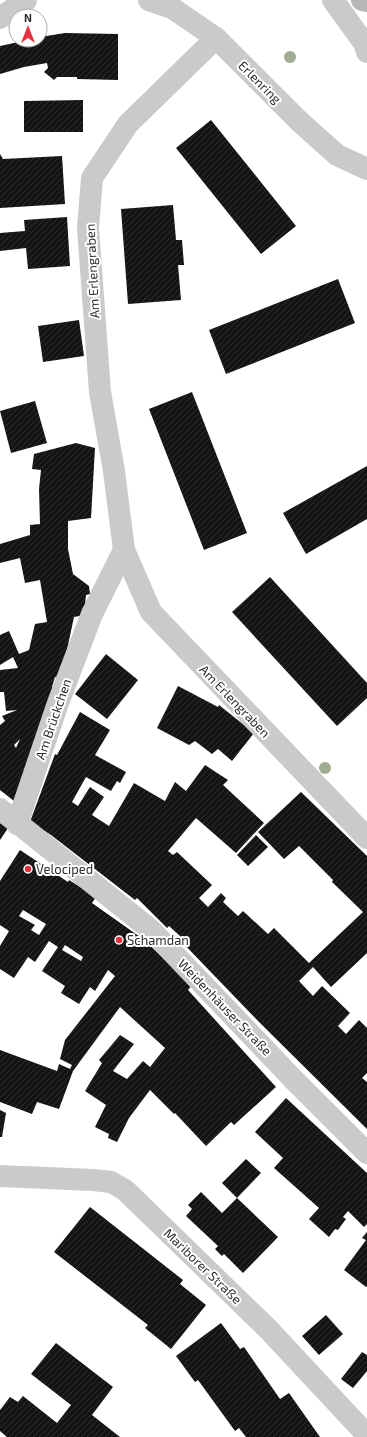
<svg xmlns="http://www.w3.org/2000/svg" width="367" height="1437" font-family="'Exo 2',sans-serif">
<defs>
<pattern id="building-hatch" width="6" height="6" patternUnits="userSpaceOnUse"><rect width="6" height="6" fill="#141414"/><path d="M-1 1l2-2M0 6l6-6M5 7l2-2" fill="none" stroke="#2e2e2e"/></pattern>
</defs>
<rect width="100%" height="100%" fill="#fff"/>
<g fill="url(#building-hatch)" fill-rule="evenodd">
<path d="M65 33 118 34V80L77 79V77H57L54 80 44 72 48 68 47 63 24 67 0 74V46L28 40H40V37Z"/>
<path d="M83 100V132H24V101Z"/>
<path d="M211 120 296 226 261 254 176 148Z"/>
<path d="M0 154 3 159 62 156 65 204 0 208Z"/>
<path d="M173 205 176 240H182L184 265H178L181 300 128 304 121 209Z"/>
<path d="M67 217 70 266 28 269 26 248 0 251V233L25 231 24 220Z"/>
<path d="M338 279 355 323 226 374 209 330Z"/>
<path d="M79 320 84 356 43 362 38 326Z"/>
<path d="M192 392 247 533 204 550 149 409Z"/>
<path d="M35 401 47 443 11 453 0 411Z"/>
<path d="M76 443 95 448 91 518 68 521V549L73 574 89 586 90 594 86 595 84 615 74 617 61 678 55 677 52 687H55L14 801 0 790V725L5 721 2 716 17 710 6 711 4 692H0V670L18 668 13 657 0 665V635L9 631 19 654 29 650 35 624 47 622 40 580 25 583 20 558 0 563V544L30 535V525L40 524 39 489 41 470 32 469 34 454ZM20 739 16 748 14 745Z"/>
<path d="M367 466V519L306 554 283 513Z"/>
<path d="M270 577 367 683V698L337 726 232 612Z"/>
<path d="M106 654 138 680 107 719 75 694Z"/>
<path d="M178 686 218 707 219 705 254 733 232 761 218 749 212 754 195 741 189 745 157 728Z"/>
<path d="M80 712 110 730 95 755 126 772 120 783 117 781 111 791 86 777 72 802 78 806 90 787 104 797 92 815 109 826 134 783 165 801 175 782 186 791 205 765 228 780 223 785 264 823 236 853 196 818 168 851 173 855 177 852 212 885 199 898 208 907 221 893 226 898 223 902 238 916 243 911 268 934 274 928 309 963 363 912 332 882 333 880 299 846 284 859 258 832 301 792 367 856V953L331 987 313 967 299 981 313 996 322 986 350 1013 338 1026 346 1034 359 1020 367 1028V1073L362 1078 367 1082V1129L258 1021 179 939 180 936 169 926 167 928 137 898 135 900 51 835 30 822 55 754 57 755Z"/>
<path d="M0 823 8 828 0 840Z"/>
<path d="M256 835 268 847 248 866 237 855Z"/>
<path d="M20 850 68 882 69 880 96 897 92 903 143 939 192 985 188 990 276 1087 234 1125 231 1122 206 1146 175 1113 174 1114 150 1090 129 1118 117 1142 108 1138 109 1134 95 1127 106 1105 85 1091 102 1063 99 1060 120 1035 134 1044 113 1071 127 1079 143 1061 150 1067 165 1048 120 1007 73 1071 59 1109 37 1102 32 1114 0 1102V1050L57 1071 59 1064 70 1069 72 1065 60 1059 65 1040 115 976 108 970 95 991 90 987 79 1004 61 993 65 986 42 971 58 947 49 941 35 962 28 957 14 978 0 969V946L9 931 0 925V881ZM23 910 46 924 39 935 31 930 35 925 19 916ZM65 945 83 957 81 961 62 950Z"/>
<path d="M286 1098 367 1173V1224L364 1227 348 1211 343 1217 346 1219 338 1230 335 1229 329 1237 309 1219 319 1208 274 1168 283 1158 255 1132Z"/>
<path d="M0 1110 6 1113 2 1137H0Z"/>
<path d="M246 1159 261 1173 237 1198 222 1183Z"/>
<path d="M201 1192 222 1213 237 1198 278 1237 243 1273 224 1254 222 1256 215 1249 218 1246 186 1216 192 1209 188 1205Z"/>
<path d="M90 1207 183 1280 180 1284 206 1305 171 1349 145 1328 148 1325 54 1252Z"/>
<path d="M367 1232V1286L366 1287 344 1270 366 1240 362 1238Z"/>
<path d="M326 1315 343 1334 319 1355 302 1336Z"/>
<path d="M221 1323 240 1349 244 1347 280 1399 289 1393 320 1437H246L239 1428 235 1431 198 1380 195 1382 176 1356Z"/>
<path d="M56 1343 113 1387 92 1415 120 1437H7L0 1431V1410L10 1397 18 1402 23 1396 57 1423 71 1405 31 1374Z"/>
<path d="M362 1352 367 1355V1371L353 1388 341 1379Z"/>
</g>
<g fill="none" stroke-linecap="round" stroke-linejoin="round">
<g stroke="#cacaca" stroke-width="22">
<path d="M149 0 172 8 216 38 299 121 337 155 367 169"/>
<path d="M333 0 364 43 367 52"/>
<path d="M0 18 26 0"/>
<path d="M216 38 128 124 92 178 88 228 100 392 114 471 124 550 151 612 367 838"/>
<path d="M0 809 151 930 294 1080 367 1153"/>
<path d="M17 824 58 703 92 614 124 550"/>
<path d="M0 1176 93 1180 111 1182 125 1190 269 1330 367 1435"/>
</g>
<path stroke="#b7b7b7" stroke-width="22" d="M362 0 367 1"/>
</g>
<g fill="#9fab93">
<circle cx="290" cy="57" r="6"/>
<circle cx="325" cy="768" r="6"/>
</g>
<g fill="#e2313f" stroke="#fff" stroke-width="1.5">
<circle cx="28" cy="869" r="4"/>
<circle cx="119" cy="940" r="4"/>
</g>
<g text-anchor="middle" stroke-width="4" stroke-linejoin="round" paint-order="stroke">
<g font-size="13" fill="#2d2d2d" stroke="#fff">
<text transform="translate(260 82) rotate(45)" y="5">Erlenring</text>
<text transform="translate(92 271) rotate(-93)" y="5">Am Erlengraben</text>
<text transform="translate(235 701) rotate(46)" y="5">Am Erlengraben</text>
<text transform="translate(53 719) rotate(-71)" y="5">Am Brückchen</text>
<text transform="translate(225 1007) rotate(46)" y="5">Weidenhäuser Straße</text>
<text transform="translate(203 1266) rotate(44)" y="5">Mariborer Straße</text>
</g>
<g font-size="13" fill="#2d2d2d" stroke="#fff" text-anchor="start">
<text x="36" y="874">Velociped</text>
<text x="127" y="945">Schamdan</text>
</g>
</g>
<g transform="translate(28 28)"><circle r="19" fill="#ffffff" stroke="#ababab"/>
<path d="M0-3L7 15L0 10L-7 15Z" fill="#e2313f"/>
<text y="-6" font-size="11" font-weight="bold" text-anchor="middle" fill="#2d2d2d">N</text>
</g>
</svg>
